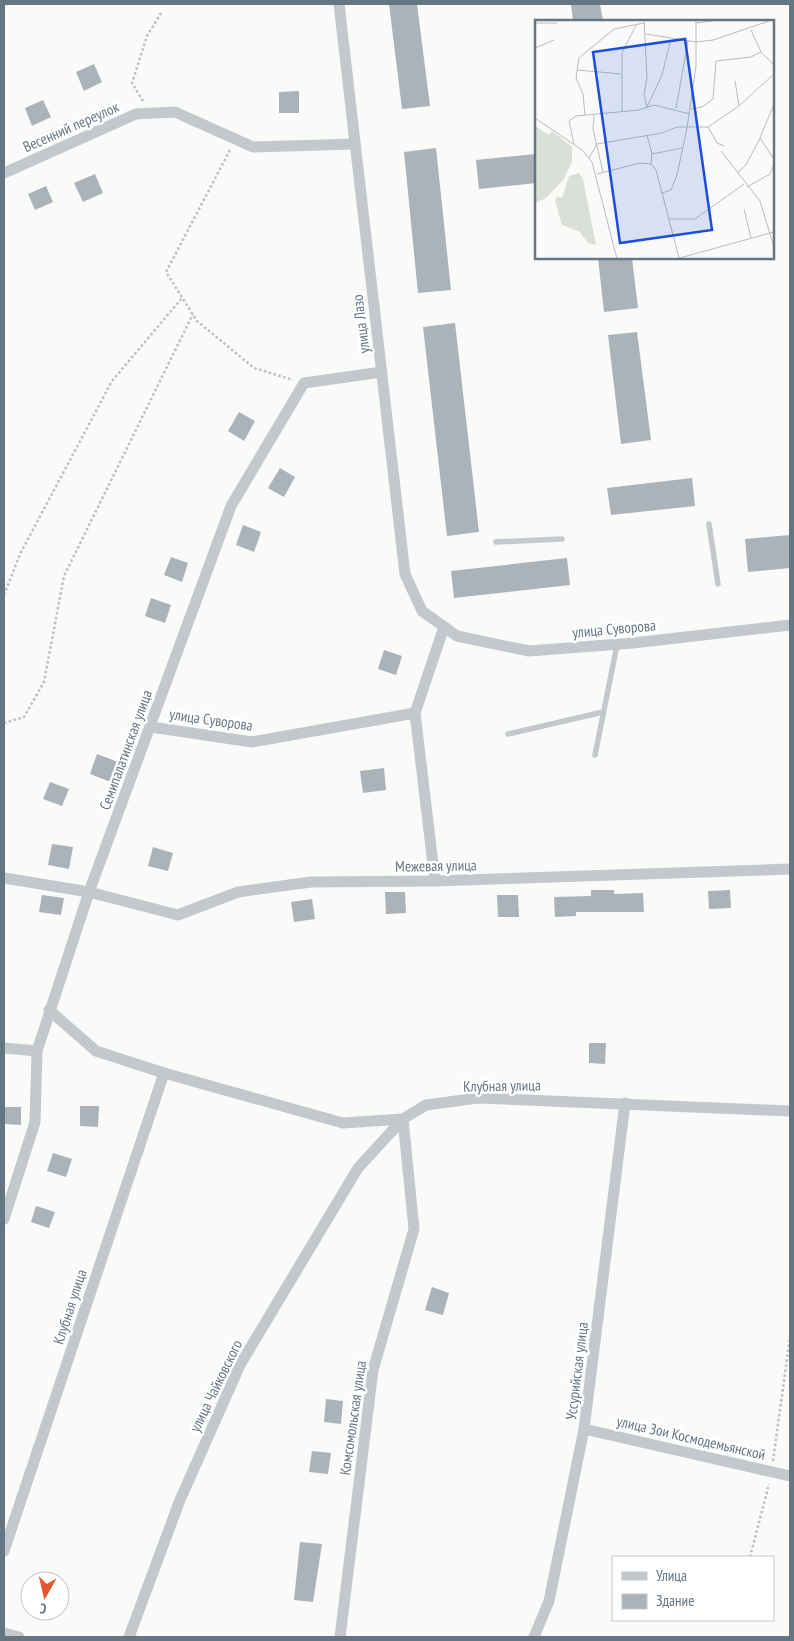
<svg xmlns="http://www.w3.org/2000/svg" width="794" height="1641" font-family="'PT Sans Narrow',sans-serif">
<rect width="100%" height="100%" fill="#fafaf8"/>
<g fill="#aab3b9">
<path d="M389 4H417L430 106 402 109Z"/>
<path d="M571 4H600L603 21H573Z"/>
<path d="M94 64 102 82 84 91 76 72Z"/>
<path d="M299 91V113H279V92Z"/>
<path d="M43 100 51 117 32 126 25 108Z"/>
<path d="M436 148 451 290 418 293 404 152Z"/>
<path d="M536 154V183L479 189 476 160Z"/>
<path d="M95 174 103 193 83 202 74 183Z"/>
<path d="M46 186 53 202 35 210 28 194Z"/>
<path d="M598 258H632L638 308 604 312Z"/>
<path d="M455 323 479 532 447 536 423 327Z"/>
<path d="M637 332 651 440 621 444 608 335Z"/>
<path d="M239 412 255 421 244 441 228 431Z"/>
<path d="M280 468 295 477 284 497 268 488Z"/>
<path d="M692 478 695 506 611 515 607 488Z"/>
<path d="M243 525 261 532 254 552 236 545Z"/>
<path d="M790 535V568L748 572 745 539Z"/>
<path d="M171 557 188 563 182 582 164 575Z"/>
<path d="M567 558 570 585 454 598 451 571Z"/>
<path d="M151 598 171 605 165 623 145 616Z"/>
<path d="M384 650 402 656 396 675 378 669Z"/>
<path d="M97 754 118 762 111 782 90 774Z"/>
<path d="M384 768 386 790 363 793 360 771Z"/>
<path d="M50 782 69 789 62 806 43 799Z"/>
<path d="M52 844 73 847 69 869 48 865Z"/>
<path d="M153 847 173 853 168 871 148 866Z"/>
<path d="M591 890H614V894L643 893 644 912H576V916L555 917 554 897 591 896Z"/>
<path d="M730 890 731 908 709 909 708 891Z"/>
<path d="M385 892H405L406 913 386 914Z"/>
<path d="M42 895 64 898 61 915 39 912Z"/>
<path d="M497 895H518L519 917H498Z"/>
<path d="M312 899 315 919 294 922 291 902Z"/>
<path d="M589 1043H606L605 1064 589 1063Z"/>
<path d="M80 1106H99L98 1127 80 1126Z"/>
<path d="M4 1107H21V1125L4 1124Z"/>
<path d="M53 1153 72 1159 66 1177 47 1171Z"/>
<path d="M36 1206 55 1212 49 1228 31 1222Z"/>
<path d="M432 1287 449 1293 443 1315 425 1310Z"/>
<path d="M326 1399 343 1401 341 1424 324 1422Z"/>
<path d="M312 1451 331 1453 328 1474 309 1472Z"/>
<path d="M300 1542 322 1544 313 1602 294 1600Z"/>
</g>
<g fill="none" stroke-linecap="round" stroke-linejoin="round">
<g stroke="#bbbfc2" stroke-width="2.5" stroke-dasharray="2.5 2.5" stroke-linecap="butt">
<path d="M143 101 132 83 147 36 161 13"/>
<path d="M230 150 166 272 197 321 254 368 293 380"/>
<path d="M4 595 20 554 112 381 182 298"/>
<path d="M4 723 24 717 44 682 64 576 193 314"/>
<path d="M773 1461 790 1337"/>
<path d="M750 1557 769 1484"/>
</g>
<g stroke="#c3c8cc" stroke-width="5.5">
<path d="M709 524 718 584"/>
<path d="M496 542 562 539"/>
<path d="M508 734 603 712"/>
<path d="M595 755 617 645"/>
</g>
<g stroke="#c3c8cc" stroke-width="11">
<path d="M339 4 405 574 422 611 457 636 529 651 633 643 790 625"/>
<path d="M4 173 136 114 175 112 253 147 355 144"/>
<path d="M151 727 252 742 415 713"/>
<path d="M4 878 89 892 178 915 238 892 311 882 435 881 790 869"/>
<path d="M435 881 415 713 444 627"/>
<path d="M49 1010 96 1051 164 1073 343 1123 403 1119 426 1105 478 1098 790 1111"/>
<path d="M4 1048 37 1051"/>
<path d="M4 1219 35 1122 37 1051 89 892 231 506 304 383 382 372"/>
<path d="M584 1429 790 1476"/>
<path d="M4 1551 164 1073"/>
<path d="M4 1633 19 1637"/>
<path d="M129 1637 180 1500 240 1365 358 1168 403 1119"/>
<path d="M340 1637 373 1370 414 1229 403 1119"/>
<path d="M534 1637 549 1601 584 1429 625 1103"/>
</g>
</g>
<g text-anchor="middle" stroke-width="5" stroke-linejoin="round" paint-order="stroke">
<g font-size="15" fill="#657683" stroke="#fff">
<text transform="translate(71 127) rotate(-24)" y="5">Весенний переулок</text>
<text transform="translate(361 324) rotate(-97)" y="5">улица Лазо</text>
<text transform="translate(614 629) rotate(-5)" y="5">улица Суворова</text>
<text transform="translate(211 720) rotate(8)" y="5">улица Суворова</text>
<text transform="translate(126 750) rotate(-70)" y="5">Семипалатинская улица</text>
<text transform="translate(436 866) rotate(-1)" y="5">Межевая улица</text>
<text transform="translate(502 1086) rotate(-1)" y="5">Клубная улица</text>
<text transform="translate(70 1307) rotate(-72)" y="5">Клубная улица</text>
<text transform="translate(577 1371) rotate(-83)" y="5">Уссурийская улица</text>
<text transform="translate(216 1386) rotate(-64)" y="5">улица Чайковского</text>
<text transform="translate(353 1418) rotate(-82)" y="5">Комсомольская улица</text>
<text transform="translate(691 1438) rotate(13)" y="5">улица Зои Космодемьянской</text>
</g>
</g>
<g transform="translate(535 20)">
<rect width="239" height="239" fill="#fafaf8"/>
<path d="M0 106 14 115 17 111 37 127V142L29 159 11 178 0 183ZM44 153 48 159 61 225 53 223 45 212 27 205 20 180 23 176 27 178 34 156Z" fill="#dadfd7"/>
<path fill="none" stroke="#b5bdc2" stroke-width="1" d="M109 0 112 57 109 74 112 87M0 3H22M161 3 183 0M216 10 226 32 239 45M111 14 161 22 178 20 237 0M0 28 19 20M42 50 86 54M200 61 204 86M112 87 127 55 136 19M141 88 153 21M156 89 167 87 178 79 181 41 216 37 226 32M87 92V33L101 5M50 95 48 74 41 58 44 38 79 9 109 3M59 95 58 109 68 152M0 98 47 130 57 142 82 239M173 107 182 123 189 126M112 115 117 134 116 144M225 118 239 139M39 124 34 101 41 96 104 90 119 85 155 94M186 131 225 181 239 227M117 134 147 128M54 138 62 124 127 113 142 107H173L204 86 239 54M116 144 121 150 144 238M202 153 211 145 225 118 239 84M62 154 105 143 116 144M212 167 235 154 239 144M127 173 136 170 142 155 152 108 161 46V0M209 189 216 218M134 199H160L209 164M141 239 239 212"/>
<path fill="#1d4ed8" fill-opacity="0.15" stroke="#1d4ed8" stroke-width="2.5" d="M150 19 177 210 85 223 58 32Z"/>
<rect width="239" height="239" fill="none" stroke="#657683" stroke-width="2.5"/>
</g>
<rect width="794" height="1641" fill="none" stroke="#657683" stroke-width="10"/>
<rect x="612" y="1556" width="162" height="65" fill="#ffffff" stroke="#c1c8cd"/>
<rect x="622" y="1572" width="25" height="8" fill="#c3c8cc" stroke="#c1c8cd"/>
<text x="656" y="1581" font-size="15" fill="#657683">Улица</text>
<rect x="622" y="1594" width="25" height="15" fill="#aab3b9" stroke="#c1c8cd"/>
<text x="656" y="1606" font-size="15" fill="#657683">Здание</text>
<g transform="translate(45 1596) rotate(188)"><circle r="24" fill="#ffffff" stroke="#c1c8cd"/>
<path d="M0-4L9 19L0 12L-9 19Z" fill="#e4572e"/>
<text y="-8" font-size="14" font-weight="bold" text-anchor="middle" fill="#657683">С</text>
</g>
</svg>
